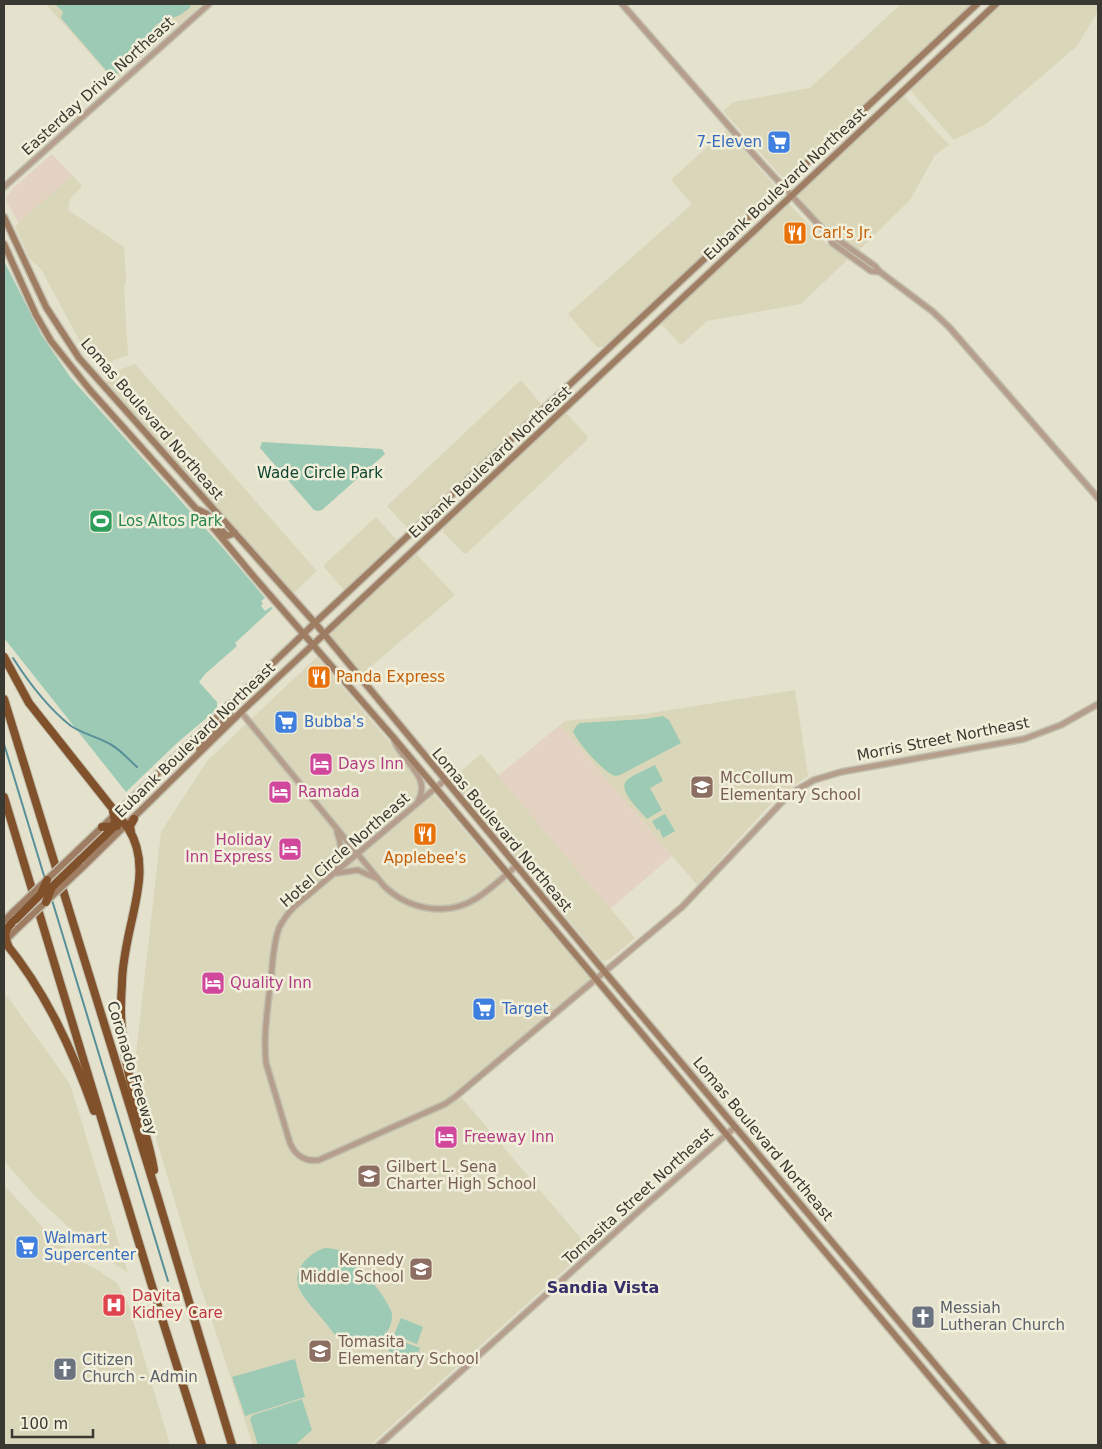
<svg xmlns="http://www.w3.org/2000/svg" width="1102" height="1449" font-family="'DejaVu Sans',sans-serif">
<rect width="100%" height="100%" fill="#e4e1cd"/>
<g fill="#dad6ba">
<path d="M46 4H202L114 81Z"/>
<path d="M901 4H972L786 178 782 177 723 111 734 102 810 88Z"/>
<path d="M1002 4H1098V11L1077 46 986 124 954 140 910 90Z"/>
<path d="M903 95 949 145 935 155 910 200 858 251 836 235 817 218 799 198V192Z"/>
<path d="M726 130 776 187 604 347H597L568 314 692 204 671 180Z"/>
<path d="M72 175 82 186 70 199 68 210 124 247 126 279 124 288 128 355 98 367 84 349 41 269 29 258 15 226Z"/>
<path d="M788 203 827 244 848 259 801 304 707 321 681 345 660 323Z"/>
<path d="M135 364 317 571 294 593 107 384V381L119 370Z"/>
<path d="M521 380 541 404V407L409 530 387 506Z"/>
<path d="M567 414 587 436V440L467 553H463L443 532 444 528 564 415Z"/>
<path d="M376 517 397 540 344 590 323 566Z"/>
<path d="M416 554 455 595 362 674 333 639 331 636 333 631Z"/>
<path d="M317 657 591 980 456 1091 589 1248 370 1445H253L197 1276 137 1074 136 1054 161 832 207 761Z"/>
<path d="M795 690 808 776 776 798 697 885 560 725 565 721 645 714Z"/>
<path d="M481 754 635 938 610 959 606 961 602 960 453 782 454 777Z"/>
<path d="M4 992 70 1084 128 1273 91 1248 34 1195 4 1161Z"/>
<path d="M4 1185 49 1234 84 1263 99 1271 117 1283 128 1304 170 1445H4Z"/>
</g>
<g fill="#e4d3c2">
<path d="M52 154 72 175 19 223 6 201V197L13 190 12 189Z"/>
<path d="M560 725 672 856 610 909 498 776Z"/>
</g>
<g fill="#9ccab4">
<path d="M55 4H189L191 7 180 15 157 24 148 36 145 48 115 76H111L61 18 63 12Z"/>
<path d="M4 261 42 336 71 378 222 547 265 598 261 601 263 603 261 606 265 611 271 607 273 608 235 643 237 646 205 674 199 682 217 702V709L177 743 126 792 4 638Z"/>
<path d="M262 442 382 449 385 454 322 510 318 511 314 510 260 448Z"/>
<path d="M663 716 669 720 681 743 620 775 615 776C603 772 578 743 573 731L577 725 580 723 645 719Z"/>
<path d="M655 765 663 781 650 788 662 810 647 819C641 811 616 790 627 780 634 774 646 770 655 765Z"/>
<path d="M665 814 675 831 663 838 659 829 657 830 652 821Z"/>
<path d="M325 1248C331 1248 338 1249 343 1252 355 1259 390 1301 392 1314 393 1326 385 1336 377 1343 369 1349 357 1350 348 1346 338 1341 331 1329 324 1321 316 1311 304 1300 299 1288 292 1269 309 1253 325 1248Z"/>
<path d="M401 1318 423 1327 417 1344 394 1335Z"/>
<path d="M393 1338 420 1348 415 1362 388 1351Z"/>
<path d="M295 1359 305 1397 245 1416 232 1377Z"/>
<path d="M302 1399 312 1430 295 1445H258L250 1419 253 1415Z"/>
</g>
<g fill="none" stroke-linecap="round" stroke-linejoin="round">
<g stroke="#589099" stroke-width="2">
<path d="M13 658C29 683 48 708 71 726 83 734 98 737 110 744 121 750 128 759 137 767"/>
<path d="M4 744 45 879"/>
<path d="M52 900 168 1281"/>
</g>
<g stroke="#c2bfae" stroke-width="8">
<g id="tertiary">
<path d="M622 4 755 156 830 237 832 243 871 271 880 272"/>
<path d="M4 187 209 4"/>
<path d="M830 237 837 239 875 266 880 272 932 311 949 327 1098 498"/>
<path d="M241 712 384 886C409 910 447 917 477 898 491 889 504 877 516 866"/>
<path d="M394 740C403 763 432 777 418 801"/>
<path d="M445 780 295 906C288 913 283 920 279 928 273 944 273 961 271 978 268 1006 263 1035 266 1063L290 1143C295 1155 305 1162 319 1160L445 1104 455 1097 682 907 783 801 795 791 814 780 841 772 1024 739 1061 725 1098 704"/>
<path d="M336 870C343 857 342 845 337 832"/>
<path d="M337 873 358 870 376 878"/>
<path d="M379 1445 639 1211 735 1127"/>
</g>
</g>
<g stroke="#c2bfae" stroke-width="9">
<g id="secondary">
<path d="M4 217 46 307 79 358 315 623 609 977 1003 1445"/>
<path d="M4 244 36 315 51 341 90 390 216 531 255 578 393 737 987 1445"/>
<path d="M199 510 207 514 227 536 235 533"/>
<path d="M199 749 230 714 231 711 228 705"/>
<path d="M78 850 319 619 977 4"/>
<path d="M83 867 241 712 996 4"/>
<path d="M4 921 13 912"/>
<path d="M4 942 18 928"/>
</g>
</g>
<g stroke="#c2bfae" stroke-width="10">
<g id="motorway">
<path d="M4 657 29 703 128 828C150 862 135 902 128 938 125 953 122 968 122 984 120 1009 121 1035 126 1060 132 1097 148 1133 154 1170"/>
<path d="M4 699 157 1195 232 1445"/>
<path d="M4 797 158 1306 202 1445"/>
<path d="M102 827 117 826"/>
<path d="M131 832 130 826 134 819"/>
<path d="M81 859 113 828 115 821 113 811"/>
<path d="M4 941C46 992 72 1049 94 1111"/>
<path d="M8 945C2 933 7 927 16 919"/>
</g>
</g>
<use href="#tertiary" stroke="#b59e8c" stroke-width="5"/>
<use href="#secondary" stroke="#9f7d63" stroke-width="6"/>
<use href="#motorway" stroke="#80512a" stroke-width="8"/>
<g stroke="#c2bfae" stroke-width="9" stroke-linecap="butt">
<g id="secondary-bridge">
<path d="M13 912 78 850"/>
<path d="M18 928 83 867"/>
</g>
</g>
<g stroke="#c2bfae" stroke-width="10" stroke-linecap="butt">
<g id="motorway-bridge">
<path d="M46 902 52 887 81 859"/>
<path d="M16 919 41 894 47 880"/>
</g>
</g>
<use href="#secondary-bridge" stroke="#9f7d63" stroke-width="6"/>
<use href="#motorway-bridge" stroke="#80512a" stroke-width="8"/>
</g>
<defs>
<g id="supermarket-square" transform="scale(1.25)"><rect x="-9" y="-9" width="18" height="18" rx="4" fill="#3f7fe0" stroke="#f1eeda"/><path d="M-6-5.5h2.5l.6 2H6L4.5 2H-2.5L-4.4-4H-6ZM-1.5 3.2a1.3 1.3 0 1 0 .1 0ZM3 3.2a1.3 1.3 0 1 0 .1 0Z" fill="#fff"/></g>
<g id="restaurant-square" transform="scale(1.25)"><rect x="-9" y="-9" width="18" height="18" rx="4" fill="#e8710a" stroke="#f1eeda"/><path d="M-5-6h1v4h1v-4h1v4h1v-4h1v5L-1.5 .5V6h-2V.5L-5-1ZM5-6V6H3V1.5H1.5Q1.5-4 5-6Z" fill="#fff"/></g>
<g id="stadium-square" transform="scale(1.25)"><rect x="-9" y="-9" width="18" height="18" rx="4" fill="#2e9e5b" stroke="#f1eeda"/><path d="M0-5a6.5 5 0 1 0 0 10a6.5 5 0 1 0 0-10ZM-3.5-1.8h7v3.6h-7Z" fill="#fff"/></g>
<g id="hotel-square" transform="scale(1.25)"><rect x="-9" y="-9" width="18" height="18" rx="4" fill="#d1479c" stroke="#f1eeda"/><path d="M-6-4.5h1.5V1H6V5H4.5V3h-9V5H-6ZM-4 0a1.8 1.8 0 1 1 3.6 0ZM.5 0V-2.5h3Q6-2.5 6 0Z" fill="#fff"/></g>
<g id="school-square" transform="scale(1.25)"><rect x="-9" y="-9" width="18" height="18" rx="4" fill="#8d6e63" stroke="#f1eeda"/><path d="M0-5L7-2L0 1L-7-2ZM-4 1L0 2.5L4 1V4Q0 6-4 4Z" fill="#fff"/></g>
<g id="hospital-square" transform="scale(1.25)"><rect x="-9" y="-9" width="18" height="18" rx="4" fill="#e0444e" stroke="#f1eeda"/><path d="M-5-5h3v3.5h4V-5h3V5h-3V1.5h-4V5h-3Z" fill="#fff"/></g>
<g id="church-square" transform="scale(1.25)"><rect x="-9" y="-9" width="18" height="18" rx="4" fill="#6b7280" stroke="#f1eeda"/><path d="M-1.2-6h2.4v3.5h3.3v2.4h-3.3V6h-2.4V-.1h-3.3v-2.4h3.3Z" fill="#fff"/></g>
</defs>
<g fill-rule="evenodd">
<use href="#supermarket-square" x="779" y="142"/>
<use href="#restaurant-square" x="795" y="233"/>
<use href="#stadium-square" x="101" y="521"/>
<use href="#restaurant-square" x="319" y="677"/>
<use href="#supermarket-square" x="286" y="722"/>
<use href="#hotel-square" x="321" y="764"/>
<use href="#school-square" x="702" y="787"/>
<use href="#hotel-square" x="280" y="792"/>
<use href="#restaurant-square" x="425" y="834"/>
<use href="#hotel-square" x="290" y="849"/>
<use href="#hotel-square" x="213" y="983"/>
<use href="#supermarket-square" x="484" y="1009"/>
<use href="#hotel-square" x="446" y="1137"/>
<use href="#school-square" x="369" y="1176"/>
<use href="#supermarket-square" x="27" y="1247"/>
<use href="#school-square" x="421" y="1269"/>
<use href="#hospital-square" x="114" y="1305"/>
<use href="#church-square" x="923" y="1317"/>
<use href="#school-square" x="320" y="1351"/>
<use href="#church-square" x="65" y="1369"/>
</g>
<g text-anchor="middle" stroke-width="5" stroke-linejoin="round" paint-order="stroke">
<g font-size="15" fill="#3a3931" stroke="#f1eeda">
<text transform="translate(98 86) rotate(-42)" y="5">Easterday Drive Northeast</text>
<text transform="translate(785 184) rotate(-43)" y="5">Eubank Boulevard Northeast</text>
<text transform="translate(152 419) rotate(49)" y="5">Lomas Boulevard Northeast</text>
<text transform="translate(490 462) rotate(-43)" y="5">Eubank Boulevard Northeast</text>
<text transform="translate(943 739) rotate(-11)" y="5">Morris Street Northeast</text>
<text transform="translate(195 740) rotate(-44)" y="5">Eubank Boulevard Northeast</text>
<text transform="translate(502 830) rotate(50)" y="5">Lomas Boulevard Northeast</text>
<text transform="translate(345 850) rotate(-41)" y="5">Hotel Circle Northeast</text>
<text transform="translate(132 1068) rotate(73)" y="5">Coronado Freeway</text>
<text transform="translate(763 1139) rotate(50)" y="5">Lomas Boulevard Northeast</text>
<text transform="translate(638 1196) rotate(-42)" y="5">Tomasita Street Northeast</text>
</g>
<g font-size="15" fill="#366cbe" stroke="#f1eeda" text-anchor="start">
<text x="762" y="147" text-anchor="end">7-Eleven</text>
<text x="304" y="727">Bubba's</text>
<text x="502" y="1014">Target</text>
<text x="44" y="1243">Walmart<tspan x="44" dy="17">Supercenter</tspan></text>
</g>
<g font-size="15" fill="#c56008" stroke="#f1eeda" text-anchor="start">
<text x="812" y="238">Carl's Jr.</text>
<text x="336" y="682">Panda Express</text>
<text x="425" y="863" text-anchor="middle">Applebee's</text>
</g>
<g font-size="15" fill="#0d4531" stroke="#f1eeda">
<text x="320" y="478">Wade Circle Park</text>
</g>
<g font-size="15" fill="#27864d" stroke="#f1eeda" text-anchor="start">
<text x="118" y="526">Los Altos Park</text>
</g>
<g font-size="15" fill="#b23c85" stroke="#f1eeda" text-anchor="start">
<text x="338" y="769">Days Inn</text>
<text x="298" y="797">Ramada</text>
<text x="272" y="845" text-anchor="end">Holiday<tspan x="272" dy="17">Inn Express</tspan></text>
<text x="230" y="988">Quality Inn</text>
<text x="464" y="1142">Freeway Inn</text>
</g>
<g font-size="15" fill="#785e54" stroke="#f1eeda" text-anchor="start">
<text x="720" y="783">McCollum<tspan x="720" dy="17">Elementary School</tspan></text>
<text x="386" y="1172">Gilbert L. Sena<tspan x="386" dy="17">Charter High School</tspan></text>
<text x="404" y="1265" text-anchor="end">Kennedy<tspan x="404" dy="17">Middle School</tspan></text>
<text x="338" y="1347">Tomasita<tspan x="338" dy="17">Elementary School</tspan></text>
</g>
<g font-size="15" fill="#be3a42" stroke="#f1eeda" text-anchor="start">
<text x="132" y="1301">Davita<tspan x="132" dy="17">Kidney Care</tspan></text>
</g>
<g font-size="15" fill="#5b616d" stroke="#f1eeda" text-anchor="start">
<text x="940" y="1313">Messiah<tspan x="940" dy="17">Lutheran Church</tspan></text>
<text x="82" y="1365">Citizen<tspan x="82" dy="17">Church - Admin</tspan></text>
</g>
<g font-size="16" font-weight="bold" fill="#352e69" stroke="#f1eeda">
<text x="603" y="1293">Sandia Vista</text>
</g>
</g>
<rect width="1102" height="1449" fill="none" stroke="#3a3931" stroke-width="10"/>
<path d="M12 1429v8h81v-8" fill="none" stroke="#3a3931" stroke-width="2.5"/>
<text x="20" y="1429" font-size="15" fill="#3a3931" stroke="#f1eeda" stroke-width="4" paint-order="stroke">100 m</text>
</svg>
